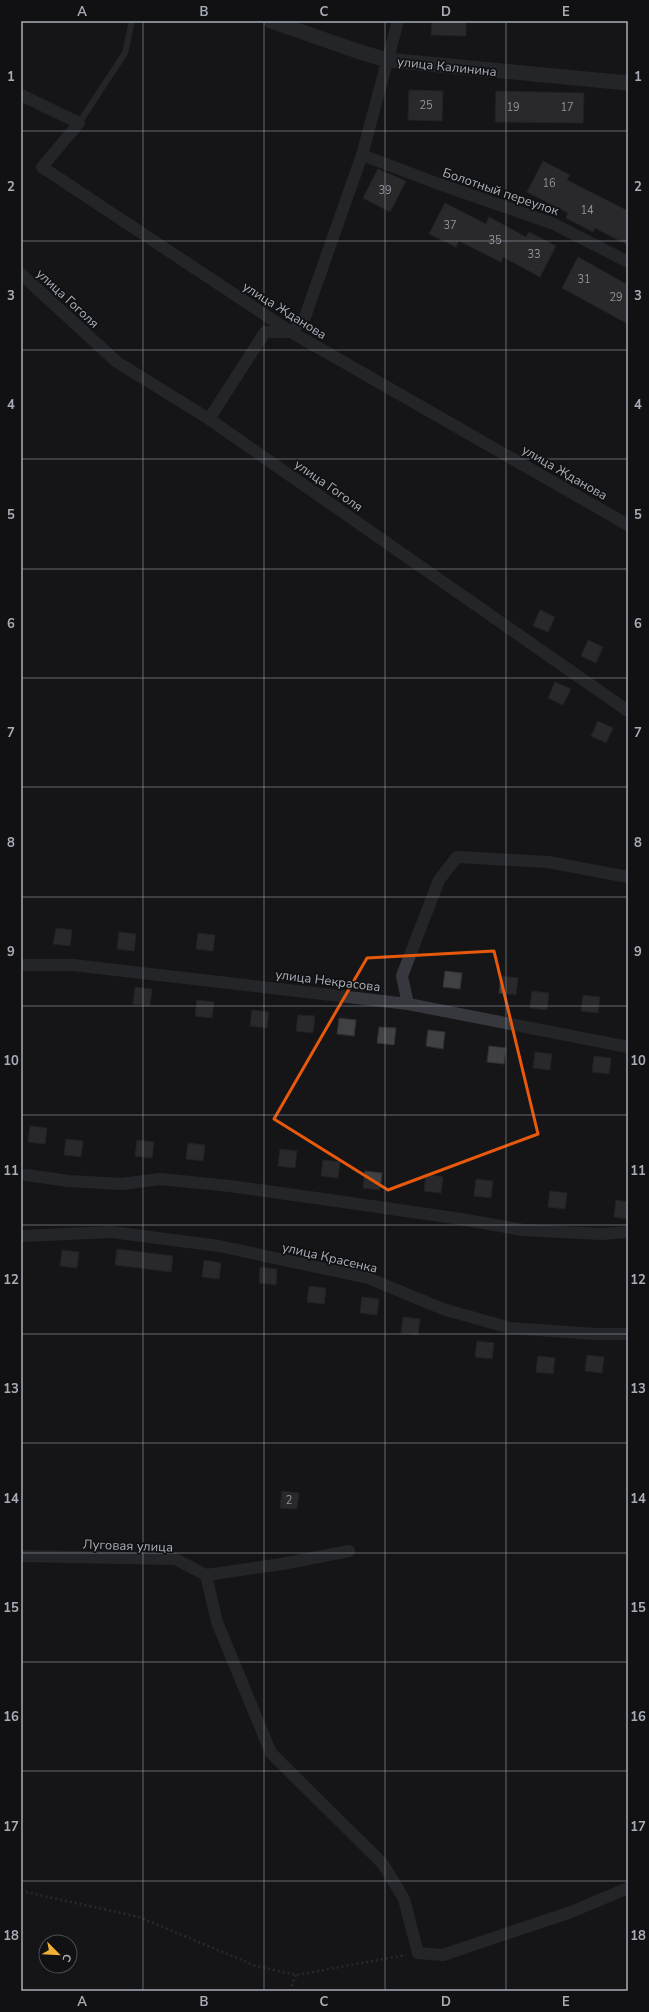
<svg xmlns="http://www.w3.org/2000/svg" width="649" height="2012" font-family="'Nunito Sans',sans-serif">
<rect width="100%" height="100%" fill="#161618"/>
<g fill="#404145" stroke="#303034">
<path d="M432 21H466V36L431 35Z"/>
<path d="M409 90 443 91 442 121 408 120Z"/>
<path d="M496 91 584 93 583 123 495 122Z"/>
<path d="M543 161 570 175 567 180 628 211V245L595 228 593 232 566 218 568 213 527 192Z"/>
<path d="M378 169 406 181 390 212 363 198Z"/>
<path d="M445 203 486 224 489 217 526 237 529 232 556 246 540 277 503 257 501 262 459 241 456 247 429 234Z"/>
<path d="M578 257 628 285V324L562 288Z"/>
<path d="M540 610 555 617 548 632 533 626Z"/>
<path d="M588 640 603 647 596 663 581 656Z"/>
<path d="M555 682 571 689 563 705 548 698Z"/>
<path d="M598 721 613 728 606 743 591 736Z"/>
<path d="M56 928 72 930 70 946 53 944Z"/>
<path d="M119 932 136 934 134 951 117 949Z"/>
<path d="M198 933 215 935 213 951 196 949Z"/>
<path d="M445 971 462 973 460 989 443 987Z"/>
<path d="M501 976 518 978 516 995 499 993Z"/>
<path d="M135 987 152 989 150 1006 133 1004Z"/>
<path d="M532 991 549 993 547 1010 530 1008Z"/>
<path d="M583 995 600 997 598 1013 581 1011Z"/>
<path d="M197 1000 214 1002 212 1018 195 1016Z"/>
<path d="M252 1010 269 1012 267 1028 250 1026Z"/>
<path d="M298 1015 315 1016 313 1033 296 1031Z"/>
<path d="M339 1018 356 1020 354 1036 337 1034Z"/>
<path d="M379 1027 396 1028 394 1045 377 1043Z"/>
<path d="M428 1030 445 1032 443 1049 426 1046Z"/>
<path d="M489 1046 506 1048 504 1064 487 1062Z"/>
<path d="M535 1052 552 1054 550 1070 533 1068Z"/>
<path d="M594 1056 611 1058 609 1074 592 1072Z"/>
<path d="M30 1126 47 1128 45 1144 28 1142Z"/>
<path d="M66 1139 83 1141 81 1157 64 1155Z"/>
<path d="M137 1140 154 1142 152 1158 135 1156Z"/>
<path d="M188 1143 205 1145 203 1161 186 1159Z"/>
<path d="M280 1149 297 1151 295 1168 278 1166Z"/>
<path d="M323 1160 340 1162 338 1178 321 1176Z"/>
<path d="M365 1171 382 1173 380 1190 363 1188Z"/>
<path d="M426 1174 443 1177 441 1193 424 1191Z"/>
<path d="M476 1179 493 1181 491 1198 474 1196Z"/>
<path d="M550 1191 567 1193 565 1209 548 1207Z"/>
<path d="M616 1200 628 1202V1219L614 1217Z"/>
<path d="M117 1249 173 1256 171 1272 115 1265Z"/>
<path d="M62 1250 79 1252 77 1268 60 1266Z"/>
<path d="M204 1260 221 1263 219 1279 202 1277Z"/>
<path d="M260 1267 277 1269 276 1285 259 1283Z"/>
<path d="M309 1286 326 1288 324 1304 307 1302Z"/>
<path d="M362 1297 379 1299 377 1315 360 1313Z"/>
<path d="M403 1317 420 1319 418 1335 401 1333Z"/>
<path d="M477 1341 494 1343 492 1359 475 1357Z"/>
<path d="M587 1355 604 1357 602 1373 585 1371Z"/>
<path d="M538 1356 555 1358 553 1374 536 1372Z"/>
<path d="M282 1491 299 1493 297 1509 280 1508Z"/>
</g>
<g fill="none" stroke-linecap="round" stroke-linejoin="round">
<g stroke="#3d3f44" stroke-width="2.5" stroke-dasharray="2 3" stroke-linecap="butt">
<path d="M21 1891 139 1917 256 1966 296 1975 406 1955"/>
<path d="M290 1991 296 1975"/>
</g>
<path stroke="#37383d" stroke-width="6" d="M79 123 125 53 132 21"/>
<g stroke="#37383d" stroke-width="12">
<path d="M21 95 79 123 42 167 291 332 628 525"/>
<path d="M362 155 439 184 554 224 628 262"/>
<path d="M21 274 117 362 209 419 628 711"/>
<path d="M209 419 265 332H291L305 317 362 155 398 21"/>
<path d="M21 965H73L408 1004 628 1047"/>
<path d="M408 1004 402 976 439 880 457 857 548 862 628 877"/>
<path d="M26 1175 69 1181 122 1184 160 1179 230 1186 323 1199 461 1219 523 1230 602 1234 628 1232"/>
<path d="M21 1236 112 1232 219 1246 368 1278 443 1309 510 1328 596 1334H628"/>
<path d="M21 1556 175 1559 206 1575 282 1564 349 1551"/>
<path d="M206 1575 217 1622 271 1753 383 1864 404 1899 418 1953 443 1955 571 1912 628 1888"/>
</g>
<path stroke="#37383d" stroke-width="15" d="M271 21 357 51 387 60 628 83"/>
</g>
<path d="M0 0H649V2012H0ZM494 951 538 1134 388 1190 274 1119 367 958Z" fill="#161618" fill-opacity=".55" fill-rule="evenodd"/>
<path fill="none" stroke="#e8590c" stroke-width="3" stroke-linejoin="round" d="M494 951 538 1134 388 1190 274 1119 367 958Z"/>
<path fill="none" stroke="#a8adb8" stroke-width="1" stroke-opacity="0.55" d="M143 21V1991M264 21V1991M385 21V1991M506 21V1991M21 131H628M21 241H628M21 350H628M21 459H628M21 569H628M21 678H628M21 787H628M21 897H628M21 1006H628M21 1115H628M21 1225H628M21 1334H628M21 1443H628M21 1553H628M21 1662H628M21 1771H628M21 1881H628"/>
<g text-anchor="middle" stroke-width="3.5" stroke-linejoin="round" paint-order="stroke">
<g font-size="11" fill="#8e929b">
<text x="426" y="109">25</text>
<text x="513" y="111">19</text>
<text x="567" y="111">17</text>
<text x="549" y="187">16</text>
<text x="385" y="194">39</text>
<text x="587" y="214">14</text>
<text x="450" y="229">37</text>
<text x="495" y="244">35</text>
<text x="534" y="258">33</text>
<text x="584" y="283">31</text>
<text x="616" y="301">29</text>
<text x="289" y="1504">2</text>
</g>
<g font-size="13" fill="#a8adb8" stroke="#111113">
<text transform="translate(447 66) rotate(6)" y="5">улица Калинина</text>
<text transform="translate(501 191) rotate(19)" y="5">Болотный переулок</text>
<text transform="translate(68 298) rotate(43)" y="5">улица Гоголя</text>
<text transform="translate(285 310) rotate(32)" y="5">улица Жданова</text>
<text transform="translate(565 472) rotate(30)" y="5">улица Жданова</text>
<text transform="translate(329 485) rotate(35)" y="5">улица Гоголя</text>
<text transform="translate(328 980) rotate(7)" y="5">улица Некрасова</text>
<text transform="translate(330 1257) rotate(13)" y="5">улица Красенка</text>
<text transform="translate(128 1545) rotate(2)" y="5">Луговая улица</text>
</g>
</g>
<rect width="649" height="2012" fill="none" stroke="#111113" stroke-width="44"/>
<g transform="translate(58 1954) rotate(114)"><circle r="19" fill="#111113" stroke="#4d4f55"/>
<path d="M0-3L7 15L0 10L-7 15Z" fill="#f2b134"/>
<text y="-6" font-size="11" font-weight="bold" text-anchor="middle" fill="#a8adb8">С</text>
</g>
<rect x="22" y="22" width="605" height="1968" fill="none" stroke="#a8adb8" stroke-width="1.5"/>
<g font-size="13" text-anchor="middle" font-weight="bold" fill="#a8adb8">
<text x="82" y="16">A</text>
<text x="204" y="16">B</text>
<text x="324" y="16">C</text>
<text x="446" y="16">D</text>
<text x="566" y="16">E</text>
<text x="11" y="81">1</text>
<text x="638" y="81">1</text>
<text x="11" y="191">2</text>
<text x="638" y="191">2</text>
<text x="11" y="300">3</text>
<text x="638" y="300">3</text>
<text x="11" y="409">4</text>
<text x="638" y="409">4</text>
<text x="11" y="519">5</text>
<text x="638" y="519">5</text>
<text x="11" y="628">6</text>
<text x="638" y="628">6</text>
<text x="11" y="737">7</text>
<text x="638" y="737">7</text>
<text x="11" y="847">8</text>
<text x="638" y="847">8</text>
<text x="11" y="956">9</text>
<text x="638" y="956">9</text>
<text x="11" y="1065">10</text>
<text x="638" y="1065">10</text>
<text x="11" y="1175">11</text>
<text x="638" y="1175">11</text>
<text x="11" y="1284">12</text>
<text x="638" y="1284">12</text>
<text x="11" y="1393">13</text>
<text x="638" y="1393">13</text>
<text x="11" y="1503">14</text>
<text x="638" y="1503">14</text>
<text x="11" y="1612">15</text>
<text x="638" y="1612">15</text>
<text x="11" y="1721">16</text>
<text x="638" y="1721">16</text>
<text x="11" y="1831">17</text>
<text x="638" y="1831">17</text>
<text x="11" y="1940">18</text>
<text x="638" y="1940">18</text>
<text x="82" y="2006">A</text>
<text x="204" y="2006">B</text>
<text x="324" y="2006">C</text>
<text x="446" y="2006">D</text>
<text x="566" y="2006">E</text>
</g>
</svg>
